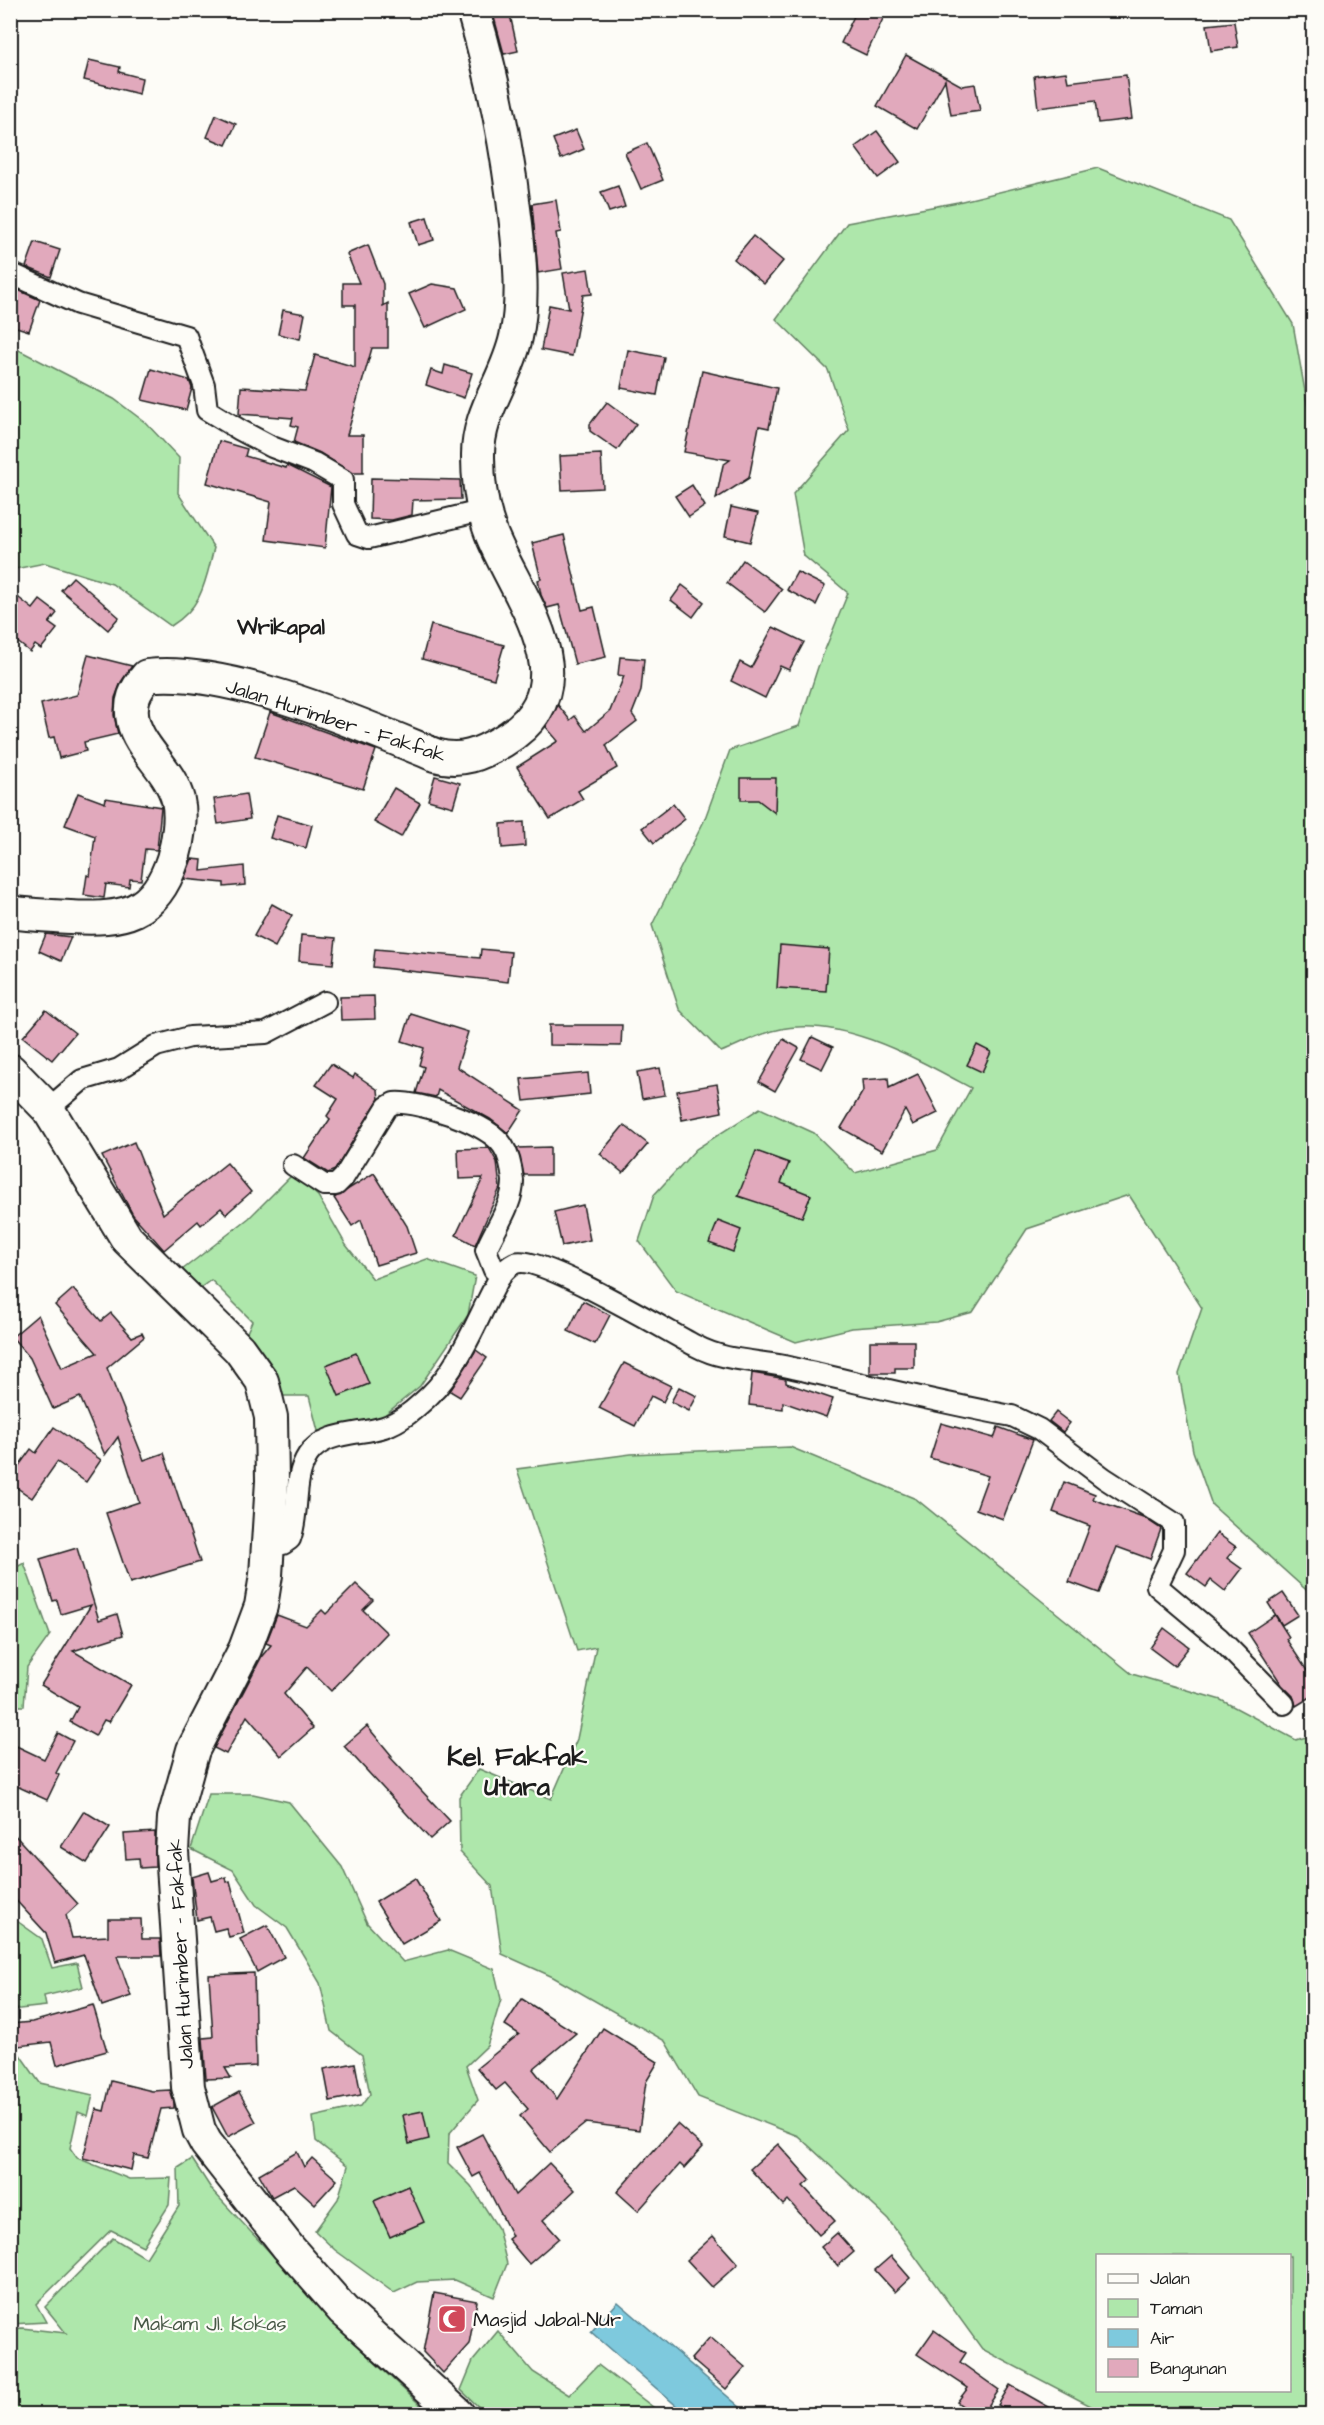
<svg xmlns="http://www.w3.org/2000/svg" width="1324" height="2425" font-family="'Architects Daughter',sans-serif">
<rect width="100%" height="100%" fill="#fdfcf7"/>
<filter id="ink" filterUnits="userSpaceOnUse"><feTurbulence type="fractalNoise" baseFrequency=".0167" numOctaves="2"/><feDisplacementMap in="SourceGraphic" scale="12" xChannelSelector="R" yChannelSelector="G"/><feConvolveMatrix kernelMatrix="1 2 1 2 8 2 1 2 1" color-interpolation-filters="sRGB"/></filter>
<g filter="url(#ink)">
<g fill="#aee7ab" stroke="#658264" stroke-width="1.5" fill-rule="evenodd">
<path d="M1098 168 1229 220 1293 324 1313 436V1596L1212 1505 1193 1451 1179 1374 1202 1308 1129 1195 1027 1229 973 1312 936 1322 852 1328 796 1342 676 1291 639 1241 654 1195 696 1149 760 1108 814 1133 855 1173 937 1150 971 1088C917 1059 840 1014 777 1030 758 1034 739 1045 721 1052L679 1009 652 925 704 821 730 750 799 726 818 667 848 593 804 556 793 494 849 430 828 370 776 319 847 223 958 202Z"/>
<path d="M11 346 114 399 146 423 179 458 178 493 214 548C205 582 203 606 171 626L112 584 45 563 15 569 11 566Z"/>
<path d="M293 1174 318 1196 346 1245 373 1279 427 1259 475 1276 468 1315 420 1386 382 1417 318 1431 309 1396H281L245 1337 252 1321 211 1280 200 1288 182 1270 249 1218Z"/>
<path d="M790 1447 916 1499 1132 1674 1221 1700 1296 1740 1313 1735V2414H1106L982 2349 888 2219 798 2136 698 2097 665 2041 553 1977 502 1954 492 1886 460 1852 459 1797 479 1769 551 1799 577 1739 596 1647 577 1651 517 1469 631 1454ZM1098 2256H1290V2390H1098Z"/>
<path d="M24 1563 50 1635 27 1667 24 1706H11V1570Z"/>
<path d="M209 1794H253L289 1802 342 1867 367 1923 403 1962 448 1950 494 1969 501 1999 487 2046 466 2066 478 2100 449 2134 448 2163 471 2186 498 2228 507 2264 494 2297 455 2280 417 2282 394 2293 335 2250 315 2231 338 2199 348 2166 316 2141 313 2117 361 2106 370 2094 362 2055 331 2031 320 1983 287 1928 256 1905 233 1870 191 1849Z"/>
<path d="M10 1916 42 1939 52 1968 77 1963 83 1987 44 1996 46 2006 11 2010Z"/>
<path d="M10 2052H18L40 2083 93 2095 88 2116 78 2112 70 2148 77 2158 129 2179 171 2178 169 2205 143 2246 111 2230 36 2304 46 2322 11 2324Z"/>
<path d="M192 2159 212 2190 353 2342 430 2414H11V2329L22 2328 66 2333 45 2307 113 2238 146 2258 179 2206 178 2168Z"/>
<path d="M498 2331 533 2372 569 2395 598 2365 662 2414H486L461 2390 473 2361Z"/>
</g>
<path fill="#7ec9dd" stroke="#578490" stroke-width="1.5" d="M618 2302 748 2414H686L591 2332Z"/>
<g fill="#e1a9bc" stroke="#1c1c1c" stroke-width="1.5">
<path d="M492 10H509L518 51 504 54Z"/>
<path d="M857 10H887L866 55 841 43Z"/>
<path d="M1234 22 1238 47 1211 51 1207 25Z"/>
<path d="M906 55 962 86 975 84 980 111 951 115 945 80 917 129 877 106Z"/>
<path d="M89 60 120 67 119 72 142 78 139 94 84 80Z"/>
<path d="M1066 72 1068 82 1126 75 1132 119 1098 123 1095 101 1038 108 1034 76Z"/>
<path d="M216 115 236 124 226 145 207 137Z"/>
<path d="M576 130 584 149 561 159 553 139Z"/>
<path d="M877 131 900 162 878 178 855 147Z"/>
<path d="M647 143 663 180 641 189 625 153Z"/>
<path d="M618 186 625 207 609 212 601 192Z"/>
<path d="M556 200 561 232 556 233 562 269 538 273 532 204Z"/>
<path d="M427 217 434 240 418 245 411 222Z"/>
<path d="M753 236 783 261 764 284 734 259Z"/>
<path d="M35 242 60 250 51 277 26 267Z"/>
<path d="M368 245 383 284V306L388 303V348H372L347 435H363V473H352L320 453 294 442 298 427 291 425 293 418 239 414 241 387 305 391 315 355 355 367V305H343V283H359L347 254Z"/>
<path d="M588 269 592 294 583 295 572 356 541 350 549 305 569 309 563 273Z"/>
<path d="M432 284 457 288 466 309 425 328 409 294Z"/>
<path d="M18 290 40 300 29 331 10 325V293L16 295Z"/>
<path d="M283 310 305 314 300 339 278 334Z"/>
<path d="M628 350 664 357 657 395 621 388Z"/>
<path d="M445 365 472 373 464 398 426 385 431 370 443 374Z"/>
<path d="M151 369 189 380 192 388 186 410 142 400Z"/>
<path d="M702 371 777 388 769 428 759 426 749 478 716 499 723 465 730 460 684 452Z"/>
<path d="M607 402 636 424 617 450 590 431V424Z"/>
<path d="M219 441 247 449 245 456 286 468 287 465 331 487 325 548 266 540 271 502 207 483Z"/>
<path d="M601 454 603 488 562 490 560 456Z"/>
<path d="M371 478 460 480 461 499 413 500 412 515 392 520 370 519Z"/>
<path d="M692 485 705 506 689 517 675 496Z"/>
<path d="M731 507 758 513 750 542 725 536Z"/>
<path d="M564 535 582 610 594 607 606 657 575 664 559 605 547 608 541 595 538 580 541 579 532 543Z"/>
<path d="M743 560 782 589 765 612 727 583Z"/>
<path d="M797 572 825 586 816 605 787 590Z"/>
<path d="M73 577 119 617 108 630 61 590Z"/>
<path d="M682 585 704 602 693 617 671 600Z"/>
<path d="M10 591 33 609 40 600 57 613 49 623 57 629 41 649 35 645 30 652 10 636Z"/>
<path d="M431 625 504 645 494 679 422 659Z"/>
<path d="M773 627 804 642 789 670 780 666 765 698 731 681 740 662 751 668Z"/>
<path d="M88 655 132 666 121 682 115 698 114 715 118 734 84 742 86 751 59 758 54 737 49 738 41 704 77 695Z"/>
<path d="M620 657 644 659 641 691 632 714 637 721 606 745 617 768 578 791 583 799 550 819 517 767 558 741 546 727 558 705 570 720 575 716 586 731 610 711 624 676 618 675Z"/>
<path d="M270 712 376 750 363 789 255 757Z"/>
<path d="M435 776 460 783 453 807 428 800Z"/>
<path d="M741 778H776L775 813 758 800H741Z"/>
<path d="M394 788 420 803 401 837 374 822Z"/>
<path d="M78 793 105 803 106 798 161 807 157 850 145 849 141 880 130 879 129 887 106 884 104 898 84 895 87 875 90 876 95 836 65 825Z"/>
<path d="M246 794 250 819 218 824 214 799Z"/>
<path d="M673 804 685 819 654 843 642 828Z"/>
<path d="M277 815 312 825 306 848 270 838Z"/>
<path d="M524 822 525 846 502 848 501 824Z"/>
<path d="M192 859 202 860 201 871 244 866 245 885 224 887V883L184 879Z"/>
<path d="M272 904 292 915 275 947 254 936Z"/>
<path d="M46 934 71 937 61 961 39 951Z"/>
<path d="M301 935 336 938 333 964 299 961Z"/>
<path d="M780 945 829 949 826 991 777 988Z"/>
<path d="M375 949 480 958 481 949 511 952 508 982 373 967Z"/>
<path d="M374 996 375 1019 341 1020 340 997Z"/>
<path d="M46 1010 75 1033 52 1060 23 1037Z"/>
<path d="M411 1014 468 1032 457 1067 523 1110 508 1133 490 1119 438 1090 436 1097 416 1093 424 1067 419 1065 424 1048 402 1041Z"/>
<path d="M549 1025H622L621 1046 549 1045Z"/>
<path d="M812 1037 833 1047 822 1069 801 1059Z"/>
<path d="M783 1039 799 1048 775 1091 759 1082Z"/>
<path d="M977 1045 991 1052 982 1072 967 1065Z"/>
<path d="M331 1064 353 1078 355 1074 378 1090 379 1099 335 1170 328 1173 304 1158 330 1119 327 1116 338 1099 316 1085Z"/>
<path d="M660 1068 665 1095 642 1099 637 1072Z"/>
<path d="M588 1073 590 1094 524 1101 521 1079Z"/>
<path d="M918 1074 938 1113 913 1125 905 1110 882 1151 841 1128 863 1091 862 1080 888 1078 889 1088Z"/>
<path d="M717 1084 722 1112 682 1120 677 1091Z"/>
<path d="M624 1125 648 1144 623 1173 600 1154Z"/>
<path d="M134 1142 163 1214 227 1163 251 1192 226 1214 221 1208 201 1225 198 1221 164 1250 133 1215 102 1156Z"/>
<path d="M550 1147V1175H524L517 1148Z"/>
<path d="M489 1148 497 1162 500 1188 475 1245 456 1235 483 1178 459 1179 458 1149Z"/>
<path d="M756 1151 789 1163 781 1183 811 1195 802 1217 738 1196Z"/>
<path d="M374 1173 407 1226 416 1253 376 1265 361 1220 352 1226 334 1198Z"/>
<path d="M583 1205 590 1240 562 1246 554 1212Z"/>
<path d="M718 1221 741 1230 733 1252 709 1243Z"/>
<path d="M73 1289 101 1321 111 1313 132 1337 142 1333 144 1337 107 1368 144 1460 164 1453 200 1562 130 1583 106 1513 139 1502 118 1437 105 1455 80 1397 53 1409 30 1358 12 1337 38 1315 62 1368 97 1353 55 1305Z"/>
<path d="M583 1301 610 1315 595 1344 568 1331Z"/>
<path d="M870 1341H914V1368H895V1373H870Z"/>
<path d="M476 1350 487 1358 460 1397 450 1391Z"/>
<path d="M356 1353 369 1384 339 1396 326 1365Z"/>
<path d="M624 1363 671 1386 663 1402 651 1396 635 1426 599 1408Z"/>
<path d="M752 1373 786 1379V1383L833 1399 826 1417 783 1402V1409L749 1405Z"/>
<path d="M679 1387 697 1396 689 1411 671 1402Z"/>
<path d="M1056 1412 1070 1423 1063 1432 1049 1421Z"/>
<path d="M941 1423 994 1438 998 1427 1033 1440 1003 1519 976 1509 988 1476 930 1458Z"/>
<path d="M54 1427 101 1460 86 1482 57 1462 32 1498 10 1483V1478L31 1449 36 1453Z"/>
<path d="M1064 1482 1095 1494 1093 1499 1143 1517 1161 1529 1150 1559 1117 1547 1099 1593 1069 1582 1090 1526 1053 1512Z"/>
<path d="M1217 1533 1236 1547 1227 1558 1242 1569 1225 1591 1211 1580 1206 1587 1187 1573Z"/>
<path d="M77 1548 99 1620 117 1614 123 1635 73 1651 131 1685 109 1722 104 1720 95 1736 70 1722 78 1707 41 1685 91 1605 61 1614 57 1600 53 1601 40 1559Z"/>
<path d="M356 1584 373 1600 363 1610 387 1633 331 1691 307 1667 284 1694 313 1728 281 1756 247 1716 226 1754 214 1748 262 1656 271 1645 266 1643 277 1615 306 1626 322 1610 326 1614Z"/>
<path d="M1283 1593 1298 1615 1282 1625 1268 1603Z"/>
<path d="M1275 1615 1289 1637 1286 1639 1314 1681V1695L1296 1706 1293 1696 1282 1685 1248 1633Z"/>
<path d="M1164 1628 1189 1647 1174 1666 1150 1648Z"/>
<path d="M367 1726 392 1756 390 1757 450 1821 430 1839 344 1746Z"/>
<path d="M58 1733 73 1741 56 1773 59 1775 47 1800 10 1783V1743L44 1759Z"/>
<path d="M84 1811 110 1827 87 1863 61 1847Z"/>
<path d="M10 1830 78 1904 66 1915 72 1938 108 1936V1919H141L142 1939H160L161 1956H117L131 1996 102 2006 84 1955 55 1963 46 1933 10 1894Z"/>
<path d="M155 1832V1867L140 1868 139 1858 126 1859 124 1834Z"/>
<path d="M209 1872 212 1881 226 1877 227 1882 230 1881 244 1933 229 1937 226 1928 214 1931 210 1917 197 1920 192 1877Z"/>
<path d="M415 1878 441 1921 402 1944 376 1902Z"/>
<path d="M267 1925 284 1957 257 1972 240 1939Z"/>
<path d="M254 1973 256 2066 225 2068 231 2078 206 2079 203 2038 213 2037 209 1975Z"/>
<path d="M522 1999 576 2033 533 2069 557 2099 603 2028 658 2062 646 2082 639 2130 586 2123 550 2152 520 2116 528 2109 505 2083 496 2090 477 2068 519 2034 505 2025Z"/>
<path d="M93 2005 107 2051 57 2065 51 2042 10 2047V2024L32 2022Z"/>
<path d="M355 2063 361 2095 330 2101 324 2069Z"/>
<path d="M111 2081 152 2091 170 2090 174 2103V2108L161 2109 148 2158 134 2155 131 2170 83 2158 96 2109 104 2111Z"/>
<path d="M239 2092 256 2122 228 2137 212 2107Z"/>
<path d="M423 2111 429 2139 409 2144 403 2115Z"/>
<path d="M677 2124 703 2147 684 2168 680 2164 638 2211 617 2192Z"/>
<path d="M482 2134 515 2195 549 2163 575 2190 543 2220 559 2238 529 2264 508 2239 512 2236 480 2173 473 2177 457 2147Z"/>
<path d="M778 2144 810 2180 803 2186 835 2221 819 2235 788 2200 783 2205 750 2169Z"/>
<path d="M297 2152 304 2167 312 2158 337 2180 315 2204 294 2185 272 2197 259 2174Z"/>
<path d="M408 2186 424 2222 390 2237 374 2201Z"/>
<path d="M837 2233 854 2252 838 2266 821 2247Z"/>
<path d="M713 2236 738 2264 712 2287 687 2260Z"/>
<path d="M891 2256 910 2278 895 2292 875 2270Z"/>
<path d="M434 2293 477 2301 469 2344 443 2373 423 2352Z"/>
<path d="M934 2330 966 2353 960 2362 999 2390 982 2415H975L957 2402 968 2388 917 2354Z"/>
<path d="M710 2337 745 2367 726 2389 691 2359Z"/>
<path d="M1010 2385 1063 2415H1015L998 2405Z"/>
</g>
<g fill="none" stroke-linecap="round" stroke-linejoin="round">
<g stroke="#1c1c1c" stroke-width="24">
<g id="minor">
<path d="M10 273 78 304 186 336 204 385 207 410 240 430 272 447 314 463 343 480V504L357 534 369 538 485 510"/>
<path d="M48 1109 82 1080 119 1069 156 1046 190 1037 266 1033 325 1002"/>
<path d="M293 1165 324 1185H336L344 1177 387 1107 394 1103C419 1101 489 1123 503 1146 509 1155 512 1170 513 1181 513 1205 495 1228 486 1250L494 1270 501 1276"/>
<path d="M267 1545 283 1544 290 1539C300 1514 292 1479 308 1455 324 1431 360 1435 384 1427 402 1421 415 1409 429 1396 463 1363 478 1315 501 1275 505 1270 509 1266 515 1263 540 1254 667 1331 696 1346 724 1361 754 1360 784 1366 860 1383 936 1402 1012 1416L1039 1429 1104 1478 1174 1523V1550L1157 1586 1219 1638 1284 1704"/>
</g>
</g>
<g stroke="#1c1c1c" stroke-width="36">
<g id="primary">
<path d="M10 912C30 915 50 916 70 917 123 920 155 915 173 859 178 842 182 817 178 800 170 769 140 750 133 721 129 702 135 690 147 676 227 666 360 724 435 755 461 763 481 754 503 741 594 686 517 599 491 533 482 509 478 483 478 457 477 413 507 379 516 337 524 301 520 260 516 224 508 151 494 80 473 10"/>
<path d="M10 1070 48 1109 127 1239 239 1349 262 1381 271 1417 272 1481 266 1575 261 1606 245 1649 193 1750 174 1818 172 1851 188 2087 199 2130 206 2143 288 2247 343 2310 458 2414"/>
</g>
</g>
<use href="#minor" stroke="#fdfcf7" stroke-width="20"/>
<use href="#primary" stroke="#fdfcf7" stroke-width="32"/>
</g>
</g>
<defs>
<g id="mosque-square" transform="scale(1.5)"><rect x="-9" y="-9" width="18" height="18" rx="4" fill="#d1495b" stroke="#fdfcf7"/><path d="M3.5-4.9A6 6 0 1 0 3.5 4.9A5 5 0 1 1 3.5-4.9Z" fill="#fff"/></g>
</defs>
<g fill-rule="evenodd">
<use href="#mosque-square" x="452" y="2319"/>
</g>
<g text-anchor="middle" stroke-width="4.5" stroke-linejoin="round" paint-order="stroke">
<g font-size="20" fill="#1c1c1c" stroke="#fdfcf7">
<text transform="translate(336 720) rotate(18)" y="7">Jalan Hurimber - Fakfak</text>
<text transform="translate(180 1954) rotate(-93)" y="7">Jalan Hurimber - Fakfak</text>
</g>
<g font-size="20" fill="#1c1c1c" stroke="#fdfcf7" text-anchor="start">
<text x="473" y="2326">Masjid Jabal-NUr</text>
</g>
<g font-size="20" fill="#485947" stroke="#fdfcf7">
<text x="210" y="2330">Makam Jl. Kokas</text>
</g>
<g font-size="22" font-weight="bold" fill="#1c1c1c" stroke="#fdfcf7">
<text x="281" y="634">Wrikapal</text>
</g>
<g font-size="26" font-weight="bold" fill="#1c1c1c" stroke="#fdfcf7">
<text x="517" y="1765">Kel. Fakfak<tspan x="517" dy="30">Utara</tspan></text>
</g>
</g>
<rect width="1324" height="2425" fill="none" stroke="#fdfcf7" stroke-width="36"/>
<rect x="18" y="18" width="1288" height="2389" fill="none" stroke="#1c1c1c" stroke-width="2" filter="url(#ink)"/>
<rect x="1096" y="2254" width="195" height="138" fill="#fdfcf7" stroke="#a3a29f" stroke-width="1.5"/>
<rect x="1108" y="2274" width="30" height="9" fill="#fdfcf7" stroke="#a3a29f" stroke-width="1.5"/>
<text x="1150" y="2284" font-size="18" fill="#1c1c1c">Jalan</text>
<rect x="1108" y="2299" width="30" height="18" fill="#aee7ab" stroke="#a3a29f" stroke-width="1.5"/>
<text x="1150" y="2314" font-size="18" fill="#1c1c1c">Taman</text>
<rect x="1108" y="2329" width="30" height="18" fill="#7ec9dd" stroke="#a3a29f" stroke-width="1.5"/>
<text x="1150" y="2344" font-size="18" fill="#1c1c1c">Air</text>
<rect x="1108" y="2359" width="30" height="18" fill="#e1a9bc" stroke="#a3a29f" stroke-width="1.5"/>
<text x="1150" y="2374" font-size="18" fill="#1c1c1c">Bangunan</text>
</svg>
